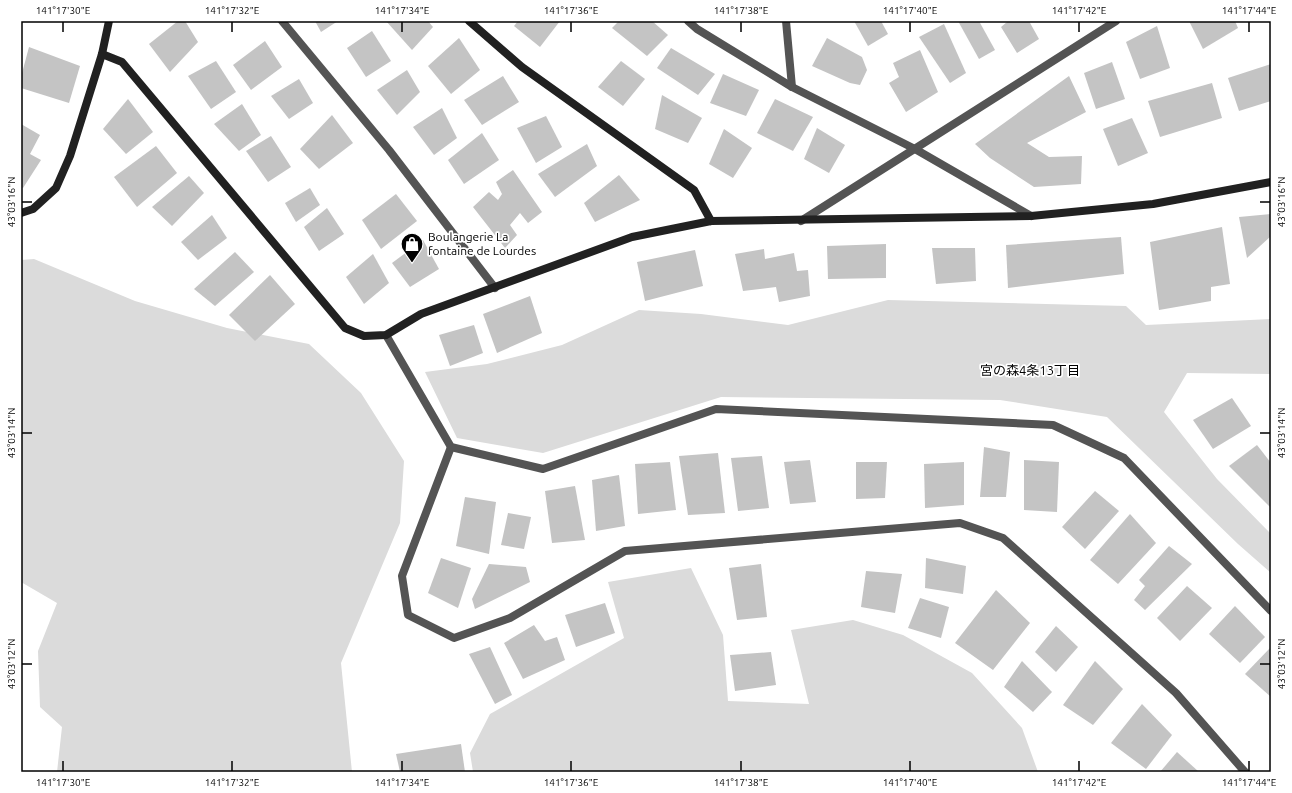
<svg xmlns="http://www.w3.org/2000/svg" width="1292" height="793" font-family="Ubuntu,'Noto Sans JP',sans-serif">
<rect width="100%" height="100%" fill="#fff"/>
<g fill="#dbdbdb">
<path d="M34 259 135 301 227 328 309 344 361 393 404 461 400 523 341 663 352 772H57L62 727 40 707 38 651 57 603 21 582V260Z"/>
<path d="M888 300 1126 306 1146 325 1271 319V374L1187 373 1164 412 1217 479 1271 534V573L1238 544 1107 417 1000 400 721 397 543 453 457 438 425 372 487 364 562 345 639 310 701 314 788 325Z"/>
<path d="M691 568 723 635 728 701 809 704 791 630 853 620 903 635 972 673 1022 728 1038 772H473L470 753 490 714 624 638 608 582Z"/>
</g>
<g fill="#c4c4c4">
<path d="M178 21H185L198 42 170 72 149 44Z"/>
<path d="M315 21H338L321 32Z"/>
<path d="M386 21H428L433 27 412 50Z"/>
<path d="M518 21H560L540 47 514 26Z"/>
<path d="M619 21H652L668 35 647 56 612 28Z"/>
<path d="M854 21H881L888 34 868 46Z"/>
<path d="M958 21H979L995 50 979 59Z"/>
<path d="M1007 21H1029L1039 39 1017 53 1001 27 1007 22Z"/>
<path d="M1189 21H1235L1238 28 1203 49Z"/>
<path d="M944 24 966 73 950 83 919 37Z"/>
<path d="M1157 26 1170 68 1140 79 1126 42Z"/>
<path d="M372 31 391 61 366 77 347 48Z"/>
<path d="M459 38 480 70 451 94 428 66Z"/>
<path d="M827 38 862 57 867 70 860 85 850 83 812 66Z"/>
<path d="M265 41 282 67 251 90 233 65Z"/>
<path d="M29 47 80 66 69 103 21 88V77Z"/>
<path d="M671 48 715 74 698 95 657 68Z"/>
<path d="M920 50 938 92 906 112 889 83 899 77 893 63Z"/>
<path d="M216 61 236 92 211 109 188 76Z"/>
<path d="M621 61 645 79 623 106 598 87Z"/>
<path d="M1112 62 1125 99 1096 109 1084 73Z"/>
<path d="M1271 64V101L1239 111 1228 78Z"/>
<path d="M407 70 420 92 397 115 377 90Z"/>
<path d="M723 74 759 90 746 116 710 103Z"/>
<path d="M503 76 519 102 482 125 464 100Z"/>
<path d="M1069 76 1086 112 1027 143 1049 157 1082 156 1081 184 1034 187 990 158 975 144Z"/>
<path d="M299 79 313 103 289 119 271 96Z"/>
<path d="M1212 83 1222 118 1160 137 1148 101Z"/>
<path d="M662 95 702 118 688 143 655 129Z"/>
<path d="M128 99 153 132 126 154 103 129Z"/>
<path d="M775 99 813 117 793 151 757 133Z"/>
<path d="M242 104 261 135 239 151 214 124Z"/>
<path d="M442 108 457 138 434 155 413 127Z"/>
<path d="M332 115 353 143 319 169 300 149Z"/>
<path d="M546 116 562 147 536 163 517 128Z"/>
<path d="M1132 118 1148 153 1118 166 1103 129Z"/>
<path d="M21 124 40 135 30 154 41 160 23 188 21 187Z"/>
<path d="M817 128 845 145 829 173 804 159Z"/>
<path d="M724 129 752 148 733 178 709 164Z"/>
<path d="M482 133 499 160 464 184 448 160Z"/>
<path d="M271 136 291 167 268 182 246 151Z"/>
<path d="M587 144 597 166 555 197 538 174Z"/>
<path d="M156 146 177 173 137 207 114 177Z"/>
<path d="M513 170 542 212 528 223 520 213 510 225 517 235 505 248 473 207 489 192 498 200 502 194 496 182Z"/>
<path d="M619 175 640 200 595 222 584 203Z"/>
<path d="M189 176 204 193 172 226 152 207Z"/>
<path d="M310 188 320 205 296 222 285 203Z"/>
<path d="M396 194 417 221 381 249 362 220Z"/>
<path d="M327 208 344 234 319 251 304 227Z"/>
<path d="M1271 214V236L1247 258 1239 217Z"/>
<path d="M212 215 227 238 198 260 181 242Z"/>
<path d="M1222 227 1230 284 1211 287V301L1159 310 1150 242Z"/>
<path d="M1121 237 1124 274 1008 288 1006 245Z"/>
<path d="M423 240 439 269 410 287 392 263Z"/>
<path d="M886 244V278L828 279 827 246Z"/>
<path d="M932 248H975L976 281 936 284Z"/>
<path d="M764 249 765 259 794 253 797 271 808 270 810 296 779 302 776 287 743 291 735 254Z"/>
<path d="M695 250 703 286 645 301 637 262Z"/>
<path d="M235 252 254 272 215 306 194 289Z"/>
<path d="M373 254 389 283 364 304 346 277Z"/>
<path d="M270 275 295 304 255 341 229 315Z"/>
<path d="M530 296 542 333 497 353 483 314Z"/>
<path d="M474 325 483 353 450 366 439 335Z"/>
<path d="M1232 398 1251 426 1213 449 1193 420Z"/>
<path d="M1257 445 1271 463V508L1229 466Z"/>
<path d="M984 447 1010 452 1006 497H980Z"/>
<path d="M718 453 725 513 688 515 679 456Z"/>
<path d="M762 456 769 508 738 511 731 458Z"/>
<path d="M810 460 816 502 790 504 784 462Z"/>
<path d="M1024 460 1059 462 1057 512 1024 510Z"/>
<path d="M670 462 676 510 638 514 635 464Z"/>
<path d="M856 462H887L885 498 856 499Z"/>
<path d="M964 462V505L925 508 924 464Z"/>
<path d="M619 475 625 526 596 531 592 480Z"/>
<path d="M575 486 585 540 552 543 545 491Z"/>
<path d="M1095 491 1119 511 1085 549 1062 527Z"/>
<path d="M465 497 496 502 489 554 456 546Z"/>
<path d="M508 513 531 517 524 549 501 545Z"/>
<path d="M1130 514 1156 543 1118 584 1090 560Z"/>
<path d="M1169 546 1192 564 1145 610 1134 600 1145 586 1139 580Z"/>
<path d="M441 558 471 568 458 608 428 593Z"/>
<path d="M926 558 966 566 963 594 925 588Z"/>
<path d="M489 564 526 567 530 582 475 609 472 599Z"/>
<path d="M761 564 767 617 737 620 729 568Z"/>
<path d="M866 571 902 574 895 613 861 607Z"/>
<path d="M1187 586 1212 608 1180 641 1157 618Z"/>
<path d="M996 590 1030 623 993 670 955 643Z"/>
<path d="M920 598 949 607 941 638 908 628Z"/>
<path d="M605 603 615 633 576 647 565 615Z"/>
<path d="M1235 606 1265 637 1240 663 1209 634Z"/>
<path d="M534 625 545 641 557 637 565 660 523 679 504 643Z"/>
<path d="M1056 626 1078 647 1056 672 1035 652Z"/>
<path d="M490 647 512 695 495 704 469 654Z"/>
<path d="M1271 647V697L1245 674Z"/>
<path d="M771 652 776 685 735 691 730 655Z"/>
<path d="M1022 661 1052 692 1033 712 1004 687Z"/>
<path d="M1095 661 1123 689 1093 725 1063 705Z"/>
<path d="M1142 704 1172 735 1146 769 1111 743Z"/>
<path d="M461 744 465 772H400L396 754Z"/>
<path d="M1177 752 1199 772H1160Z"/>
</g>
<g fill="none" stroke-linecap="round" stroke-linejoin="round">
<g stroke="#545454" stroke-width="8">
<path d="M282 21 389 150 495 288"/>
<path d="M688 21 697 29 792 87 915 149 1031 216"/>
<path d="M786 21 792 87"/>
<path d="M801 221 1116 21"/>
<path d="M386 335 451 447 543 469 716 409 1053 425 1124 458 1271 611"/>
<path d="M451 447 402 576 408 615 454 638 510 618 625 551 960 523 1003 538 1176 693 1245 772"/>
</g>
<g stroke="#212121" stroke-width="8">
<path d="M469 21 522 67 694 190 711 221"/>
<path d="M102 54 122 62 345 328 364 336 386 335 421 314 632 237 711 221 1031 216 1153 204 1271 182"/>
<path d="M21 213 33 209 56 188 70 156 102 54 109 21"/>
</g>
</g>
<path fill="none" stroke="#000" stroke-width="1.5" d="M63 22V32M232 22V32M402 22V32M571 22V32M741 22V32M910 22V32M1079 22V32M1249 22V32M22 202H32M1260 202H1270M22 433H32M1260 433H1270M22 664H32M1260 664H1270M63 761V771M232 761V771M402 761V771M571 761V771M741 761V771M910 761V771M1079 761V771M1249 761V771"/>
<defs>
<g id="shop-pin" transform="scale(1.15)"><path d="M0 17L-7.5 6A9.5 9.5 0 1 1 7.5 6Z" fill="#000" stroke="#fff"/><path d="M-5-2.5h2.3a2.7 3.5 0 0 1 5.4 0H5L5.5 6h-11ZM-1.5-2.5h3a1.5 2.3 0 0 0-3 0Z" fill="#fff"/></g>
</defs>
<g fill-rule="evenodd">
<use href="#shop-pin" x="412" y="244"/>
</g>
<g text-anchor="middle" stroke-width="3.5" stroke-linejoin="round" paint-order="stroke">
<g font-size="12" fill="#000" stroke="#fff" text-anchor="start">
<text x="428" y="241">Boulangerie La<tspan x="428" dy="14">fontaine de Lourdes</tspan></text>
</g>
<g font-size="13" fill="#000" stroke="#fff">
<text x="1030" y="375">宮の森4条13丁目</text>
</g>
</g>
<rect width="1292" height="793" fill="none" stroke="#ffffff" stroke-width="44"/>
<rect x="22" y="22" width="1248" height="749" fill="none" stroke="#000" stroke-width="1.5"/>
<g font-size="10" text-anchor="middle" fill="#000">
<text x="63" y="14">141°17'30"E</text>
<text x="232" y="14">141°17'32"E</text>
<text x="402" y="14">141°17'34"E</text>
<text x="571" y="14">141°17'36"E</text>
<text x="741" y="14">141°17'38"E</text>
<text x="910" y="14">141°17'40"E</text>
<text x="1079" y="14">141°17'42"E</text>
<text x="1249" y="14">141°17'44"E</text>
<text transform="translate(11 202) rotate(-90)" y="4">43°03'16"N</text>
<text transform="translate(1281 202) rotate(-90)" y="4">43°03'16"N</text>
<text transform="translate(11 433) rotate(-90)" y="4">43°03'14"N</text>
<text transform="translate(1281 433) rotate(-90)" y="4">43°03'14"N</text>
<text transform="translate(11 664) rotate(-90)" y="4">43°03'12"N</text>
<text transform="translate(1281 664) rotate(-90)" y="4">43°03'12"N</text>
<text x="63" y="786">141°17'30"E</text>
<text x="232" y="786">141°17'32"E</text>
<text x="402" y="786">141°17'34"E</text>
<text x="571" y="786">141°17'36"E</text>
<text x="741" y="786">141°17'38"E</text>
<text x="910" y="786">141°17'40"E</text>
<text x="1079" y="786">141°17'42"E</text>
<text x="1249" y="786">141°17'44"E</text>
</g>
</svg>
